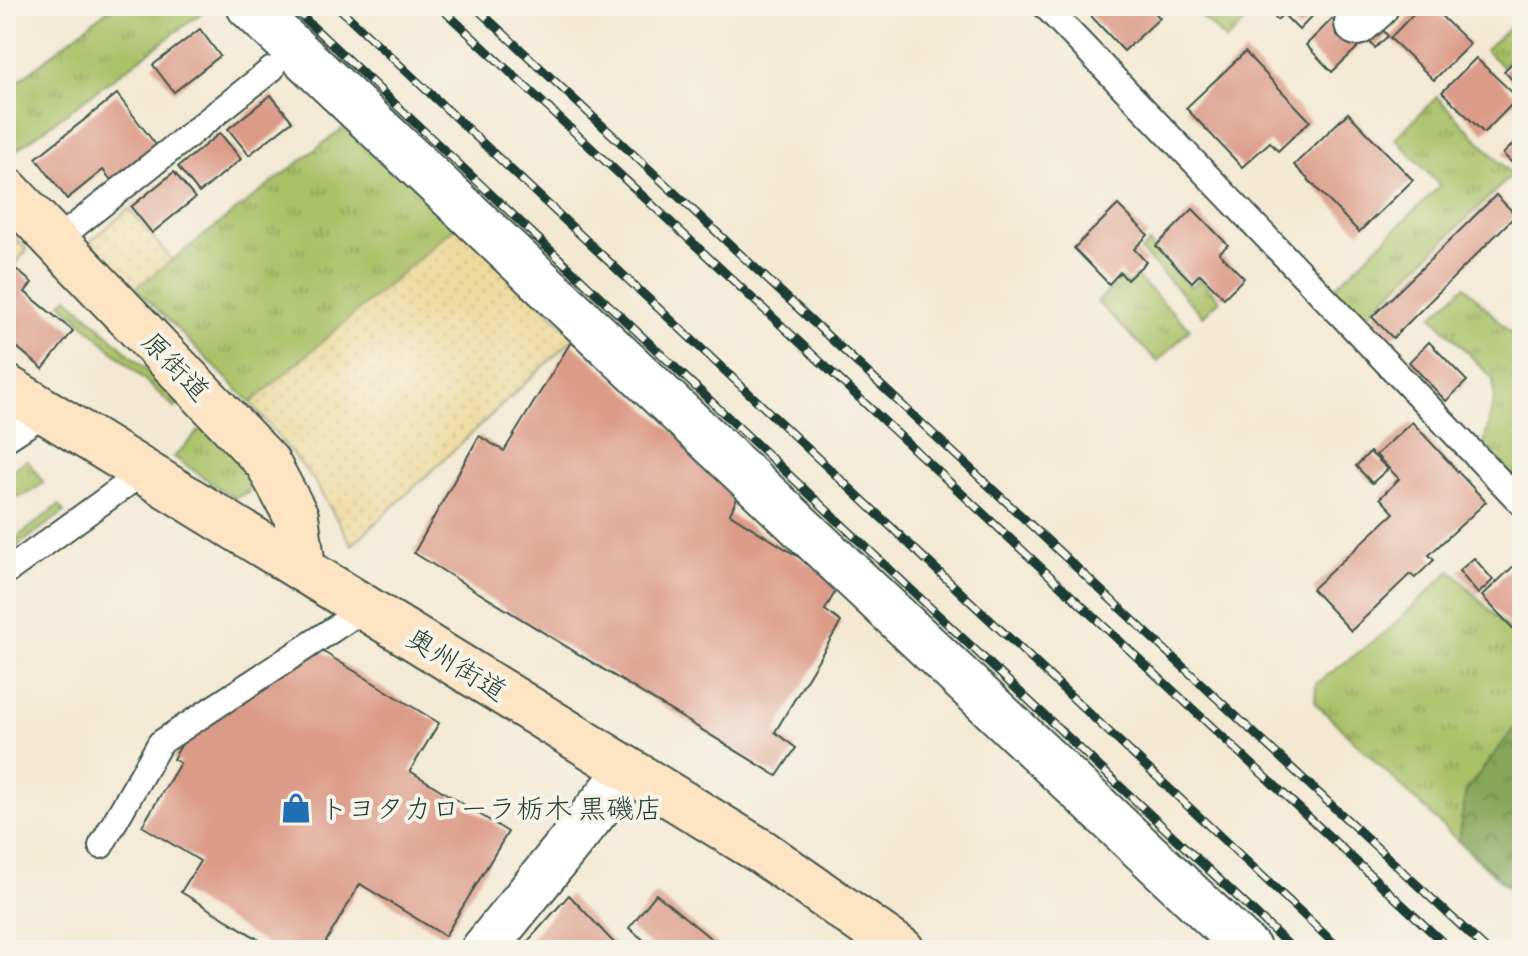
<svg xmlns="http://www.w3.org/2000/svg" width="1528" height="956" font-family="Itim,'Klee One',sans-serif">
<defs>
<pattern id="grass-tufts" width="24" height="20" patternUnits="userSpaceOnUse" patternTransform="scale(2)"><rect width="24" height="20" fill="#a9c065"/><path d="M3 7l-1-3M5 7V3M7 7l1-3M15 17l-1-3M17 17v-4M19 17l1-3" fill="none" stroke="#899d54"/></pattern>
<pattern id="forest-crowns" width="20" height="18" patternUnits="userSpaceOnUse" patternTransform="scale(2)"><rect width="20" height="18" fill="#86a65a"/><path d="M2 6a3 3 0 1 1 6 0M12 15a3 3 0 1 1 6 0" fill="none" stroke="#6d884b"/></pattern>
<pattern id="sand-dots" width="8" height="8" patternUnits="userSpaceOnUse" patternTransform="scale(2)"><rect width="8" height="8" fill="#eeda9e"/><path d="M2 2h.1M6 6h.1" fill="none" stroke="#ccbc89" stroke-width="1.8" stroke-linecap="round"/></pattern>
</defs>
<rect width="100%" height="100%" fill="#f7f3e8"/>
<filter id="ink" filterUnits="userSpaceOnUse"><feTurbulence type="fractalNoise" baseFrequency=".0125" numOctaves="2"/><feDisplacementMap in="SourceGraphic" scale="16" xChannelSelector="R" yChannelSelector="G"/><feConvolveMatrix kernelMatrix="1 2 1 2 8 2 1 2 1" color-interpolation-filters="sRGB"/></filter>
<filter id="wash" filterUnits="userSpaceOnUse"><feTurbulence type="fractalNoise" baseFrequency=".006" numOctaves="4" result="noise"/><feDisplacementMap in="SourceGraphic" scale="32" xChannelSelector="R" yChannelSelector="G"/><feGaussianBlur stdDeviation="1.8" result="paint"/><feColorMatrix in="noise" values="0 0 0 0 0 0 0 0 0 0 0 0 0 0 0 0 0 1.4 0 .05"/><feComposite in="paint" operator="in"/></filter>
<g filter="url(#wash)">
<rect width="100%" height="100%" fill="#f3e9d3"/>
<g fill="url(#grass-tufts)" stroke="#647e4c" stroke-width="2">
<path d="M112 6H211L14 152 6 144V91Z"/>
<path d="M1192 6H1257L1259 8 1226 41Z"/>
<path d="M1522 16V47L1502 66 1485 50Z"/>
<path d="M1437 97 1512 175 1364 318 1334 288 1440 186 1395 138Z"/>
<path d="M352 121 460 223 251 403 136 288Z"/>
<path d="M1149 243 1191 287 1200 279 1220 300 1203 316 1141 251Z"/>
<path d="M1136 276 1190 329 1158 362 1097 302 1121 278 1127 285Z"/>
<path d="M1465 286 1522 345V486L1484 445 1494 397 1493 379 1432 316Z"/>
<path d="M68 297 181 402 175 408 61 303Z"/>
<path d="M205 425C222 443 253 466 249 492L234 498 174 457Z"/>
<path d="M27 460 44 483 25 495 6 499V474Z"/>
<path d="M59 505 64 512 6 554V546Z"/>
<path d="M1451 570 1522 644V718L1466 791 1458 841 1315 703 1316 684 1387 631Z"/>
</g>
<path fill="url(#forest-crowns)" stroke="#527247" stroke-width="2" d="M1522 718V901L1458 841 1466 791Z"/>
<g fill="url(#sand-dots)" stroke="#868c69" stroke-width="2">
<path d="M129 209 172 260 136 288 90 241Z"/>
<path d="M460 223 575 337 352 545 313 479 251 403Z"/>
<path d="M6 228 27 250 6 275Z"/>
</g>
<g id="blocks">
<g fill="#dc9b88">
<path d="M1100 6H1149L1160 18 1124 51 1090 15Z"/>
<path d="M1264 6H1322L1299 30 1283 14 1277 20Z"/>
<path d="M1421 6H1431L1470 44 1434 80 1390 38Z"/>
<path d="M1332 19 1359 46 1332 72 1306 45Z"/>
<path d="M1381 28 1388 36 1375 48 1368 40Z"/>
<path d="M200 29 220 56 174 92 153 65Z"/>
<path d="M1245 52 1310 121 1278 151 1270 142 1242 167 1186 108Z"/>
<path d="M1522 53V91L1504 71Z"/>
<path d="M1476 58 1518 98 1484 133 1442 92Z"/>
<path d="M117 94 156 145 111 180 103 170 67 199 36 158Z"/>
<path d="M271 95 292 121 249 155 228 129Z"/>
<path d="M1348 113 1413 180 1359 232 1294 165Z"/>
<path d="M220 133 241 159 199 193 178 167Z"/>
<path d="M1522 135V173L1503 154Z"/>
<path d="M174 172 195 198 152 233 131 207Z"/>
<path d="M1496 195 1516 215 1393 338 1372 317Z"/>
<path d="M1118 205 1148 235 1134 249 1146 262 1127 280 1120 272 1109 284 1074 248Z"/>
<path d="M1193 209 1228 245 1219 253 1244 278 1224 298 1200 274 1192 282 1156 246Z"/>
<path d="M16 269 32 283 25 292 73 331 43 369 6 338V281Z"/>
<path d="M571 342 740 491 730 514 840 583 825 610 841 622 775 732 796 748 777 776 414 553 479 436 504 451Z"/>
<path d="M1429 342 1467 381 1446 401 1409 362Z"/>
<path d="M1412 422 1486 502 1429 555 1434 560 1415 578 1410 574 1351 631 1312 589 1394 513 1380 498 1399 479 1376 455Z"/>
<path d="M1370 452 1388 469 1372 483 1356 466Z"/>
<path d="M1474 558 1493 580 1478 594 1459 571Z"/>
<path d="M1522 558V638L1482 596Z"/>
<path d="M312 645 439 723 410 771 508 832 445 936 360 884 321 950H276L181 892 200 861 142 826 180 763 173 759 189 732Z"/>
<path d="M656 894 725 950H656L629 928Z"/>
<path d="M569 895 616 945 612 950H520Z"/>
</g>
</g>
</g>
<g filter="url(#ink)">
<use href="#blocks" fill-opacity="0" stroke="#3f574c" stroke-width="2"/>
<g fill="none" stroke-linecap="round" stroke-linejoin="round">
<g stroke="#3f574c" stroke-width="28">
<g id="lane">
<path d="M1045 6 1522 504"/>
<path d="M56 241 272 69"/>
<path d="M6 439 47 412"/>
<path d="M6 572 145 471"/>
<path d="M101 846 160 743 367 607"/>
</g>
</g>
<g stroke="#3f574c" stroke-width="48">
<g id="street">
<path d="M249 6 1249 950"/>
<path d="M1357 23 1376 6"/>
<path d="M483 950 628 771"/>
</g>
</g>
<g stroke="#3f574c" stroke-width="48">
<g id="secondary">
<path d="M6 189 267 462 296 516 303 567"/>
<path d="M6 387 762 852 902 950"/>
</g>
</g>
<use href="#lane" stroke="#fff" stroke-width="24"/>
<use href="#street" stroke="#fff" stroke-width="44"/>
<use href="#secondary" stroke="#fde5c4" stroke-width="44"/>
<g stroke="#1f3d34" stroke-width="9">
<g id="rail">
<path d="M291 6 1294 950"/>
<path d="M337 6 1341 950"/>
<path d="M439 6 1451 950"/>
<path d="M474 6 1487 950"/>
</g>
</g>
<use href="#rail" stroke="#f7f3e8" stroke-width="6" stroke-dasharray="18" stroke-linecap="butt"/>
</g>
</g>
<defs>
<g id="shop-bare" transform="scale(2.4)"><path d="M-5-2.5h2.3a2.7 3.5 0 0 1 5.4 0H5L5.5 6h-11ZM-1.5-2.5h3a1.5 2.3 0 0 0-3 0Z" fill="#1f6fb2" stroke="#f7f3e8" stroke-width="2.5" paint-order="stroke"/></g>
</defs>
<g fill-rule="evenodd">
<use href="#shop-bare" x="296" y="808"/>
</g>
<g text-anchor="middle" stroke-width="8" stroke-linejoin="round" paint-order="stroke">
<g font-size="28" fill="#1f3d34" stroke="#f7f3e8">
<text transform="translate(176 366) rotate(46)" y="10">原街道</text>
<text transform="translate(457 664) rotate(32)" y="10">奥州街道</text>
</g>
<g font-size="28" fill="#1f3d34" stroke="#f7f3e8" text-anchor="start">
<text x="320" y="818">トヨタカローラ栃木 黒磯店</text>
</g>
</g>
<rect width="1528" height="956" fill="none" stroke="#f7f3e8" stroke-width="32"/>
</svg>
